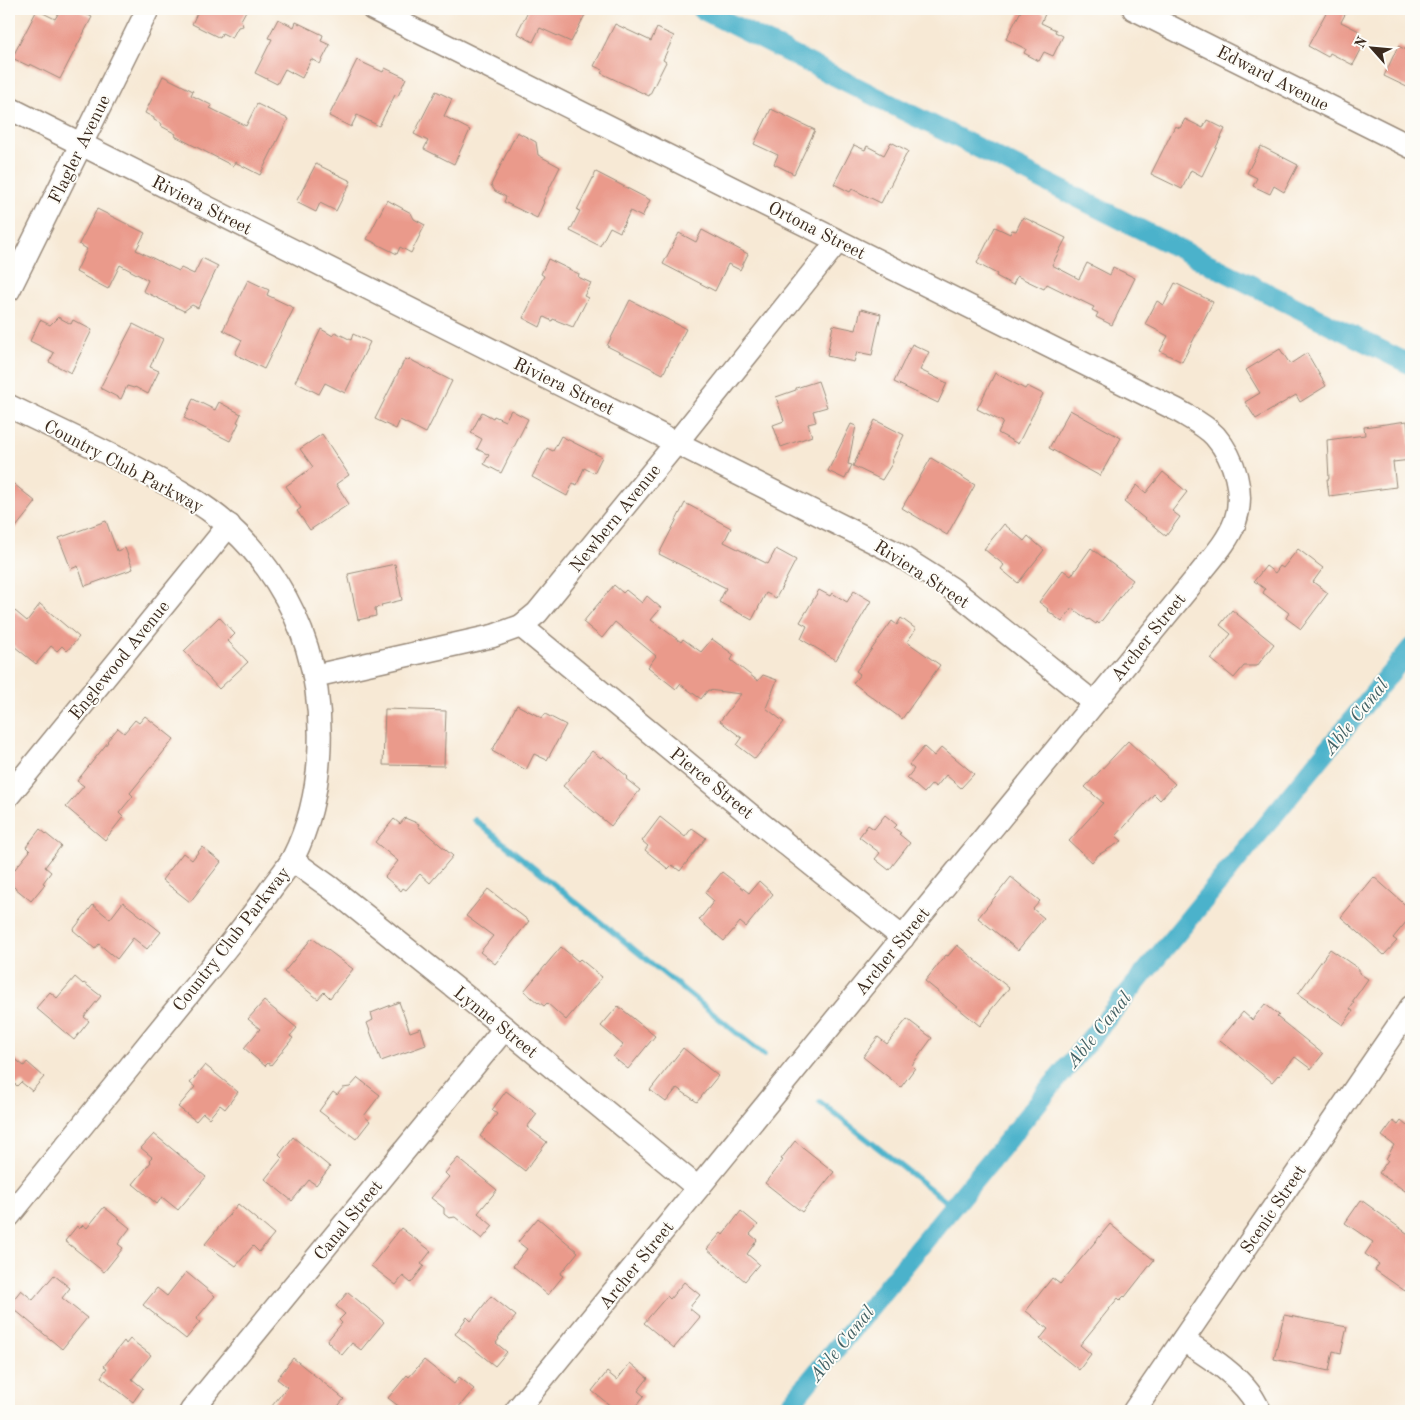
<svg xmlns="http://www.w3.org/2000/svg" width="1420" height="1420" font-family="'Old Standard TT',serif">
<rect width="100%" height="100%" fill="#fdfcf7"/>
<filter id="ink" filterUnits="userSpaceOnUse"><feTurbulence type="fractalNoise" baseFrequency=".02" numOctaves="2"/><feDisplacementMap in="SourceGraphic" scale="10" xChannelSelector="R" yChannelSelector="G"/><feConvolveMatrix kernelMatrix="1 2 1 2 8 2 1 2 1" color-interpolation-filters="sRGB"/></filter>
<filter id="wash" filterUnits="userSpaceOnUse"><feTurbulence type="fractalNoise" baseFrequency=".0096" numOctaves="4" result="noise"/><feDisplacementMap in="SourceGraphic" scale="20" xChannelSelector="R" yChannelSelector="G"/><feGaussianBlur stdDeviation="1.12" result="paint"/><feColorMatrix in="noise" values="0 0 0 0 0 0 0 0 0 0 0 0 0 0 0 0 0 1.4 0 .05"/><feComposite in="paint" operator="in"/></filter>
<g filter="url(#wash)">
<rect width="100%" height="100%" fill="#f7e9d5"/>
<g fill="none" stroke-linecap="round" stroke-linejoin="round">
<g stroke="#4cb2cb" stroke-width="5.5">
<path d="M475 820 764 1055"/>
<path d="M820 1102 953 1207"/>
</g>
<g stroke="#4cb2cb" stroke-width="20">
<path d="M701 9 1411 365"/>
<path d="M785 1411 1411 648"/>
</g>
</g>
<g id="blocks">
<g fill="#ea9a8b">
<path d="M61 9H75L92 17 60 79 30 64 29 66 12 58 37 10 55 19Z"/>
<path d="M199 9H247L241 20 243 26 238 27 232 38 222 33 220 38 192 24Z"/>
<path d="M529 9H588L571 42 540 28 533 42 517 33Z"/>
<path d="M1022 9H1034L1045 14 1041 23 1056 30 1055 32 1063 36 1053 56 1044 52 1039 61 1024 53 1026 49 1006 39Z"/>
<path d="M1328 9H1348L1341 22 1359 31 1355 39 1364 44 1353 65 1330 53 1328 57 1308 46Z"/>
<path d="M278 19 294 27 296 22 323 35 321 41 330 45 320 64 311 59 302 78 285 69 277 84 255 73 272 39 268 38Z"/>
<path d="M615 24 651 41 657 28 674 36 663 60 666 62 649 96 601 73 603 70 594 66Z"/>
<path d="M1398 46 1411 52V89L1384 76Z"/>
<path d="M357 60 383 72 385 68 406 78 398 96 395 95 379 126 357 115 351 127 329 116Z"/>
<path d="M163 76 193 91 191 95 211 105 210 108 246 126 257 104 288 119 260 175 235 162 233 166 175 136 176 134 161 126 162 124 154 120V118L145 113Z"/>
<path d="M436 91 452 99 444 116 470 130 454 164 424 149 428 141 414 134Z"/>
<path d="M771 109 815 130 794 174 774 164 778 155 754 144Z"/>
<path d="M1185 119 1203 128 1207 120 1225 129 1202 176 1191 170 1182 189 1151 174 1175 126 1180 128Z"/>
<path d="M517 132 536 142 538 155 560 167 543 201 544 202 537 218 504 202 506 197 495 191 491 185Z"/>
<path d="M891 142 908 151 881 203 852 189 850 192 834 184 854 145 865 150 867 146 884 155Z"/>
<path d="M1261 146 1298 165 1284 192 1274 186 1270 194 1253 186 1257 178 1247 173Z"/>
<path d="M316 164 351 181 336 211 320 203 316 212 296 202Z"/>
<path d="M596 172 650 200 642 217 630 211 620 232 610 227 600 246 570 231 580 211 577 210Z"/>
<path d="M387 200 411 213 414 219 425 225 411 253 400 247 397 254 367 239Z"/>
<path d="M97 209 145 233 136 250 179 271 181 268 194 274 202 258 218 266 198 308 192 305 184 311 143 291 148 280 120 265 108 289 76 272 87 249 79 244Z"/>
<path d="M1023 217 1066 238 1052 265 1079 279 1087 263 1110 275 1113 267 1135 278 1112 325 1096 317 1098 313 1092 310 1094 307 1047 284 1044 289 1017 276 1013 285 996 276 997 274 978 264 977 263 995 227 1010 234 1012 230 1016 231Z"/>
<path d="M702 230 748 254 740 270 728 264 715 291 663 264 679 233 696 242Z"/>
<path d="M548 259 579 274 578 277 591 283 584 296 588 298 573 327 553 319 552 321 544 317 540 327 523 318 544 276 541 274Z"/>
<path d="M248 280 269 290 267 295 294 308 264 369 235 354 242 340 223 330Z"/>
<path d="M1175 283 1213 302 1182 362 1160 351 1168 336 1145 324 1157 301 1164 305Z"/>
<path d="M630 300 686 329 663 374 607 346Z"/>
<path d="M861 309 881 314 872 355 857 352 854 362 827 356 833 325 856 330Z"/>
<path d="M58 317 71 324 73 320 92 330 71 373 49 362 54 353 30 341 40 320 50 325Z"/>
<path d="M133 324 163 339 150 367 159 371 148 394 135 387 134 388 127 386 121 399 100 388Z"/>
<path d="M321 329 333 336 335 332 351 340 353 334 370 342 345 393 325 383 319 394 295 382Z"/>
<path d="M912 344 929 352 920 370 947 383 938 403 894 382Z"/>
<path d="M1280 349 1290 364 1307 353 1326 386 1300 402 1296 395 1256 419 1245 402 1260 393 1246 370Z"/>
<path d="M405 359 408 360 409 359 452 381 426 433 400 420 396 429 375 419Z"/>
<path d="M995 373 1025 389 1027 386 1043 394 1018 444 998 433 1003 422 977 409Z"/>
<path d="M818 381 827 407 813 411 816 422 808 424 812 436 781 447 773 425 784 421 776 397 796 390V388Z"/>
<path d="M193 399 215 410 219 402 241 414 237 422 239 423 230 441 184 418Z"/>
<path d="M511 410 528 419 501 473 484 464 489 455 477 449 482 439 471 433 482 412 493 418 494 416 505 421Z"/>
<path d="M1070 410 1121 438 1100 476 1049 448Z"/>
<path d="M875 420 904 435 892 460 893 462 882 480 853 466Z"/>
<path d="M1407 421 1411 460 1393 462 1396 487 1329 496 1327 479H1329L1327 440 1365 435 1364 427Z"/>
<path d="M851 424 856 426 848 464 852 465 845 479 828 471Z"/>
<path d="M322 434 349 475 336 484 349 504 310 530 297 511 301 508 286 486 313 467 300 449Z"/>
<path d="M561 436 602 457 594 473 584 468 577 485 573 483 567 496 532 477 547 448 553 451Z"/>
<path d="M931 458 975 485 947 535 902 508Z"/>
<path d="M1163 472 1187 492 1172 511 1180 517 1166 536 1124 502 1137 485 1146 493Z"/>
<path d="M9 480 36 502 9 536Z"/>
<path d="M685 503 731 528 724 542 768 564 776 549 796 560 776 598 766 593 752 620 719 602 726 588 659 554Z"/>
<path d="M106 521 117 551 125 548 133 569 85 586 78 566 71 569 59 538Z"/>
<path d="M1004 524 1024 541 1028 536 1044 550 1018 583 1001 569 1004 565 984 549Z"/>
<path d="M1091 548 1133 580 1099 624 1097 622 1096 624 1089 619 1088 620 1072 608 1062 622 1047 610 1048 609 1039 602 1063 570 1071 576Z"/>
<path d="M1298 549 1323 568 1313 582 1328 593 1301 629 1286 618 1289 613 1263 593 1265 589 1254 581 1266 566 1275 573 1280 566 1283 568Z"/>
<path d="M395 564 402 600 381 605 382 606 375 608 376 616 358 620 348 574Z"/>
<path d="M614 585 623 593 626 590 642 603 647 596 661 608 651 620 681 642 683 639 701 652 712 639 734 655 731 660 758 681 763 675 777 680 766 708 784 722 755 759 737 745 742 738 720 721 741 694 708 690 701 699 680 684 676 689 648 667 656 656 615 622 602 638 583 622Z"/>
<path d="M819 590 830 596 832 593 847 602 854 591 871 601 836 660 801 639 807 626 800 622Z"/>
<path d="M40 604 79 637 67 651 62 646 57 651 51 646 36 664 9 642V619L15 611 27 621Z"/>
<path d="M1232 610 1274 644 1257 666H1244L1234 678 1211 659 1231 634 1220 625Z"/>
<path d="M219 617 235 634 228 641 248 662 219 689 184 651Z"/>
<path d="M901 618 916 629 907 642 940 665 902 719 853 683 860 674 856 671 892 621 897 625Z"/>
<path d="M517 705 542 718 545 714 566 725 547 760 534 754 526 770 492 751Z"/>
<path d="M385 709 446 711 444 766 383 765Z"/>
<path d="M145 716 174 739 130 793 133 796 119 813 123 817 105 840 66 807 84 786 77 781 108 742 107 741 118 728 124 733 135 720 139 723Z"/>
<path d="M1128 741 1175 784 1160 800 1154 794 1116 836 1122 841 1098 855 1092 862 1069 841 1103 803 1085 787Z"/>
<path d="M924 747 934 756 942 747 974 774 961 788 946 775 936 787 932 784 924 793 907 778 914 769 909 765Z"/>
<path d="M592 751 601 758 603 756 628 777 626 779 640 790 611 826 563 786Z"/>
<path d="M885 815 897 825 894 828 901 833 899 834 910 843 889 870 875 859 880 853 859 837 868 825 874 829Z"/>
<path d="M660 817 685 837 692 828 706 838 680 871 672 865 668 869 645 850 648 846 642 841Z"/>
<path d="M405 818 419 824 418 826 453 856 430 883 420 874 406 890 403 888 401 891 385 877 398 861 375 842 394 819 400 824Z"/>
<path d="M40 829 61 846 45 867 51 872 43 883 45 884 31 901 9 883V876L30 851 26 847Z"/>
<path d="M202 847 221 862 190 902 162 880 183 853 192 860Z"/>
<path d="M722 872 749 893 759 881 773 894 746 927 740 922 724 941 699 920 714 901 705 893Z"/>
<path d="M1011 877 1040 901 1033 909 1044 918 1018 950 978 918Z"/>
<path d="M1374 877 1411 910V916L1393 938 1397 941 1384 955 1341 917Z"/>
<path d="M488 889 529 921 495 964 480 952 493 936 466 916Z"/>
<path d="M123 902 161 932 147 949 133 938 117 959 99 944 95 949 73 930 93 905 110 919Z"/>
<path d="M312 938 353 969 330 998 324 992 318 999 284 972Z"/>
<path d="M957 945 1009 988 990 1011 991 1012 980 1026 925 981 946 955 948 956Z"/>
<path d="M561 947 578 961 580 959 602 977 566 1020 547 1003 544 1006 539 1002 538 1003 524 991Z"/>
<path d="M1330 949 1359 969V973L1368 979 1352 1002 1354 1003 1350 1009 1353 1011 1343 1025 1298 994Z"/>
<path d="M75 977 83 984 84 983 101 996 84 1017 89 1021 74 1040 36 1008 50 992 57 998Z"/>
<path d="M264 1001 297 1028 290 1036 293 1038 271 1065 268 1063 265 1066 244 1048 260 1029 248 1019Z"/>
<path d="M399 1002 410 1032 421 1028 426 1045 381 1061 367 1023 373 1020 371 1013Z"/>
<path d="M1265 1004 1279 1015 1277 1017 1323 1054 1311 1069 1295 1057 1279 1076 1278 1075 1272 1082 1220 1040 1243 1012 1252 1020Z"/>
<path d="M618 1006 655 1036 628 1069 613 1057 623 1045 601 1026Z"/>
<path d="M907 1019 932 1038 912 1065 915 1068 901 1087 863 1057 878 1037 887 1044Z"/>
<path d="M683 1048 718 1076 697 1102 677 1088 666 1102 650 1090Z"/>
<path d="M9 1054 24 1066 27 1062 44 1077 32 1091 21 1082 17 1086 9 1079Z"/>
<path d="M205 1065 238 1092 225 1109 220 1105 209 1118 203 1113 196 1121 178 1107 195 1087 190 1083Z"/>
<path d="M358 1078 380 1095 364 1116 370 1121 356 1139 319 1111 333 1092 337 1095 343 1088 350 1087Z"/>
<path d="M506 1091 537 1114 527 1127 547 1142 525 1171 480 1136 497 1114 492 1110Z"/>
<path d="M1411 1120V1195L1379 1173 1388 1160 1386 1159 1394 1145 1382 1136 1393 1121 1398 1125 1401 1121 1407 1126Z"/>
<path d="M154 1134 206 1177 178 1210 162 1197 157 1204 133 1184 151 1162 149 1160 152 1157 141 1148Z"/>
<path d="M293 1137 330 1167 316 1185 309 1180 292 1201 265 1179 282 1158 279 1155Z"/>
<path d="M795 1141 834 1172 802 1212 765 1183 783 1160 781 1159Z"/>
<path d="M458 1158 497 1190 478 1213 493 1226 482 1239 455 1217 449 1218 444 1214V1208L431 1198 449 1177 445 1173Z"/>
<path d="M1361 1200 1411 1236V1282L1405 1291 1375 1270 1379 1264 1365 1254 1373 1242 1345 1223Z"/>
<path d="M238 1204 274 1234 259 1252 253 1246 236 1266 205 1244Z"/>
<path d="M104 1207 130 1228 118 1244 123 1248 104 1272 65 1241 77 1226 79 1229 83 1225 87 1228Z"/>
<path d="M741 1211 758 1225 750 1234 757 1240 747 1254 759 1264 745 1281 707 1249 721 1233 723 1235Z"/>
<path d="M538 1218 578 1252 560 1274 563 1276 548 1295 513 1266 527 1249 518 1242Z"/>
<path d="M1110 1224 1154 1260 1125 1297 1124 1296 1120 1300 1118 1298 1080 1345 1091 1354 1079 1370 1040 1339 1048 1329 1026 1311 1052 1278 1060 1284Z"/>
<path d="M401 1228 431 1251 421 1264 424 1266 411 1283 403 1276 396 1285 371 1266Z"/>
<path d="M186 1272 215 1296 196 1319 200 1322 186 1339 143 1305 157 1288 167 1296Z"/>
<path d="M54 1275 70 1288 62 1298 87 1318 62 1349 9 1305 21 1290 33 1300Z"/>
<path d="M684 1282 700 1295 689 1308 700 1317 674 1348 644 1323 667 1296 670 1299Z"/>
<path d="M348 1292 384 1322 361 1350 352 1343 342 1355 327 1341 342 1323 339 1320 345 1314 336 1306Z"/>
<path d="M491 1296 516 1316 498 1338 499 1339 496 1343 507 1352 495 1366 455 1334 467 1317 471 1321Z"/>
<path d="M1284 1315 1347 1327 1341 1353 1333 1351 1329 1371 1274 1359Z"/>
<path d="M130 1339 151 1355 132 1379 143 1388 133 1402 101 1377 107 1368 104 1366 124 1341 126 1344Z"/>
<path d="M293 1358 344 1399 334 1411H268L287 1387 277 1379Z"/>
<path d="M424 1360 454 1384 459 1377 474 1389 457 1409 454 1407 451 1411H405L388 1398 407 1375 409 1377Z"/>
<path d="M630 1363 648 1378 638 1391 644 1396 632 1411H617L592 1391 607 1372 617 1380Z"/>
</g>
</g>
</g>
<g filter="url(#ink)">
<use href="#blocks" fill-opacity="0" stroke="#998a7a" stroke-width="1"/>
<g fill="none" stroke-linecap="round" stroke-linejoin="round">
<g stroke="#998a7a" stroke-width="25">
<g id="minor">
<path d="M373 9 1177 410C1190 418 1205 425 1215 436 1235 459 1245 493 1235 522 1227 543 1211 559 1198 576L516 1411"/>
<path d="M1134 9 1411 147"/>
<path d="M9 108 894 552 951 588 1094 703"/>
<path d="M9 290 148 9"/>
<path d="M9 406C54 428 100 449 144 472 174 487 205 504 230 527 265 558 293 602 307 648 327 713 324 797 293 858 287 869 278 879 271 889 247 924 219 957 192 990 131 1065 70 1141 9 1216"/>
<path d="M521 626 760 823 903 938"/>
<path d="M314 676 493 636 521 626 537 613 677 442 838 241"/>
<path d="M9 795 229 525"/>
<path d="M292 860 331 888 505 1028 698 1188"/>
<path d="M1183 1340C1207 1356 1233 1371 1250 1394 1254 1399 1257 1406 1260 1411"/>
<path d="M191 1411 505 1028"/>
<path d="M1134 1411 1411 1007"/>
</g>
</g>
<use href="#minor" stroke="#fff" stroke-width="22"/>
</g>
</g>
<g text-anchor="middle" stroke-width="4" stroke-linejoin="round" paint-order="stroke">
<g font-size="18" fill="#3b2a1e" stroke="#fdfcf7">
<text transform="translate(1273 78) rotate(27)" y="6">Edward Avenue</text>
<text transform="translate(79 149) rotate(-64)" y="6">Flagler Avenue</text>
<text transform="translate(202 205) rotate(27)" y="6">Riviera Street</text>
<text transform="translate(817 230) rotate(27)" y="6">Ortona Street</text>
<text transform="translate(564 386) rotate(26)" y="6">Riviera Street</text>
<text transform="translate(124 466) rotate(28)" y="6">Country Club Parkway</text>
<text transform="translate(615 518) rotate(-51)" y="6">Newbern Avenue</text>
<text transform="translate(922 574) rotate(33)" y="6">Riviera Street</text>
<text transform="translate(1148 637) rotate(-51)" y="6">Archer Street</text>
<text transform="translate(119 660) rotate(-51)" y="6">Englewood Avenue</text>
<text transform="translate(712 783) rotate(39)" y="6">Pierce Street</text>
<text transform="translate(231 939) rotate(-52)" y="6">Country Club Parkway</text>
<text transform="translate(892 951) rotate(-51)" y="6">Archer Street</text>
<text transform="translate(496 1022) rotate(39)" y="6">Lynne Street</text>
<text transform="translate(1273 1209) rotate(-56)" y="6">Scenic Street</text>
<text transform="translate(348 1220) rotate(-51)" y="6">Canal Street</text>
<text transform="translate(636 1265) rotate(-51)" y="6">Archer Street</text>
</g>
<g font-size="19" font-style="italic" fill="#426063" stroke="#fdfcf7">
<text transform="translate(1355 716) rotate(-51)" y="7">Able Canal</text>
<text transform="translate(1098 1029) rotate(-51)" y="7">Able Canal</text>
<text transform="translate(841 1343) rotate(-51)" y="7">Able Canal</text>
</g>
</g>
<rect width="1420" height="1420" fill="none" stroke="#fdfcf7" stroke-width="30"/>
<g transform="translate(1372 48) rotate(297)" stroke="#fdfcf7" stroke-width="4" paint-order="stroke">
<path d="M0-4L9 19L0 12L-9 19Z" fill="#3b2a1e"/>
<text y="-8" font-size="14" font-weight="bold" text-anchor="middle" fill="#3b2a1e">N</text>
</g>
</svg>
